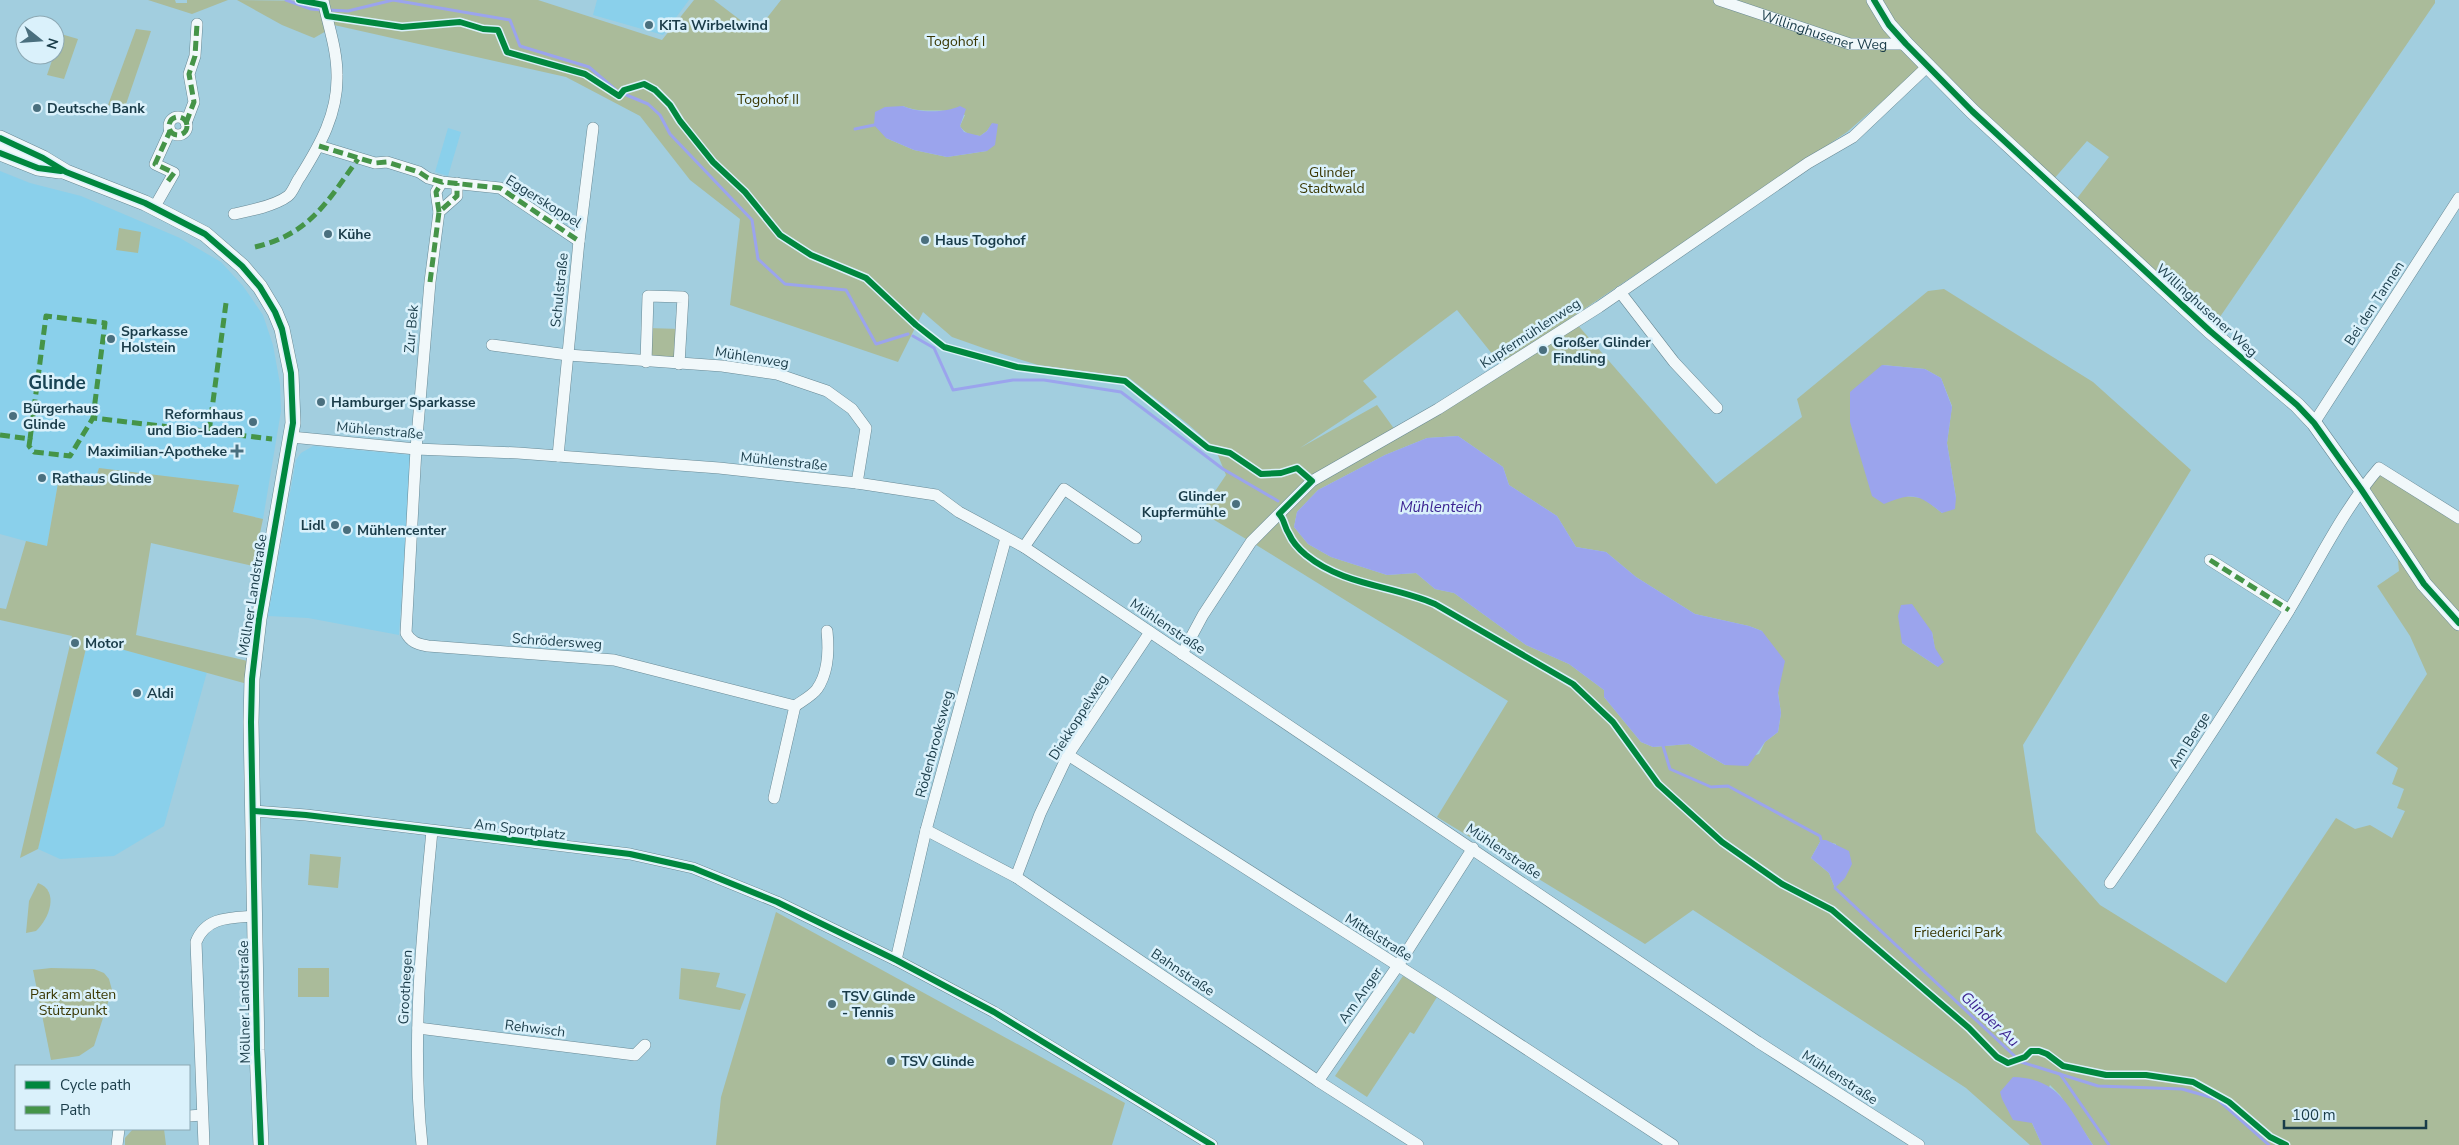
<svg xmlns="http://www.w3.org/2000/svg" width="2459" height="1145" font-family="'Nunito Sans',sans-serif">
<rect width="100%" height="100%" fill="#a2cedf"/>
<g fill="#8ad0eb">
<path d="M597 0H689L663 35 593 15Z"/>
<path d="M448 128 461 132 448 176 435 172Z"/>
<path d="M0 171 30 183 81 196 180 238 221 262 243 286 263 315 273 345 280 384 281 411 263 519 233 512 239 485 93 486 58 483 47 547 0 534Z"/>
<path d="M313 446 411 455 399 635 308 618 268 616 296 460 301 453Z"/>
<path d="M88 640 207 672 164 826 114 856 60 859 38 849Z"/>
</g>
<g fill="#aabb9a" fill-rule="evenodd">
<path d="M148 0H175L176 3H187V0H228L192 14Z"/>
<path d="M237 0 322 1 328 30 314 38 282 25Z"/>
<path d="M329 0H538L662 40 694 0H714L756 32 781 0H2435V3L2211 330 2075 201 2109 157 2087 141 2053 180 1923 66 1847 132 1501 365 1457 310 1363 381 1377 397 1300 448 1377 405 1395 430 1312 481 1251 542 1201 512 1226 475 1215 448 1189 425 1128 377 1038 365 986 349 952 337 923 312 898 362 730 305 740 219 690 180 640 116 566 77 334 25ZM903 106C923 115 944 106 965 115L960 126C965 134 971 135 980 136L987 131 992 124 987 151 947 157 914 150 886 138Z"/>
<path d="M136 29 151 31 124 110 108 105Z"/>
<path d="M61 34 78 39 64 79 47 75Z"/>
<path d="M119 228 141 232 138 253 116 250Z"/>
<path d="M1944 289 2093 382 2191 470 2023 745 2036 832 2100 905 2226 983 2336 818 2355 829 2370 825 2392 838 2405 811 2397 808 2404 789 2392 784 2398 768 2376 753 2427 674 2410 636 2377 586 2399 571 2397 550 2459 629V1145H2093L2060 1095 2050 1085 2032 1123 2042 1145H2030L1966 1088 1693 910 1645 944 1437 817 1508 701 1253 543 1314 483 1576 323 1716 484 1802 417 1797 399 1928 291ZM1883 365 1925 369 1941 378 1952 406 1947 443 1956 498 1942 513 1923 498 1904 496ZM1458 436 1503 467 1509 485 1557 516 1576 547 1606 552 1636 577 1695 614 1749 626 1762 631 1780 678 1778 693 1781 713 1778 732 1765 742 1759 754 1725 765 1689 744 1653 747 1641 742 1604 697V690L1569 664 1526 645 1454 593 1435 589 1416 573 1387 575 1331 557 1308 544 1294 527 1297 512 1318 490 1385 455 1427 438ZM1932 632 1938 667 1902 643ZM1821 840 1836 844 1835 888 1829 873 1811 858Z"/>
<path d="M647 328 681 329 679 364 646 362Z"/>
<path d="M99 468 239 485 233 512 263 519 253 566 151 543 136 635 252 662 251 685 88 640 38 849 20 858 72 636 0 620V608L6 609 26 541 47 546 58 483 93 486Z"/>
<path d="M2379 468 2459 518V614L2428 581 2364 486Z"/>
<path d="M310 854 341 857 338 888 308 885Z"/>
<path d="M38 883C60 891 49 919 36 931L26 933 29 901Z"/>
<path d="M776 912 1125 1103 1112 1145H716L721 1097Z"/>
<path d="M51 968 94 969 104 973 109 979 112 990 94 1046 79 1056 51 1060 33 970Z"/>
<rect x="298" y="968" width="31" height="29"/>
<path d="M681 968 720 973 716 987 746 994 740 1010 679 999Z"/>
<path d="M1403 976 1437 997 1414 1034 1410 1032 1367 1097 1335 1076Z"/>
<path d="M133 1129H164L166 1145H125V1138Z"/>
</g>
<g fill="#9ba4ed">
<path d="M903 106C918 113 945 113 960 106L966 109 960 126 964 132 980 136 987 131 992 123 998 124 995 145 987 151 947 157 914 150 886 138 874 125 875 112 885 107Z"/>
<path d="M1882 365 1925 369 1941 378 1952 407 1947 443 1956 498 1955 509 1942 513C1918 494 1913 492 1884 504L1872 496 1850 422V392Z"/>
<path d="M1458 436 1503 467 1509 485 1557 516 1576 547 1606 552 1636 577 1695 614 1749 626 1762 631 1785 661 1778 693 1781 713 1778 732 1765 742 1748 766 1725 765 1689 744 1653 747 1641 742 1604 697V690L1569 664 1526 645 1454 593 1435 589 1416 573 1387 575 1331 557 1308 544 1294 527 1297 512 1318 490 1385 455 1427 438Z"/>
<path d="M1912 604 1932 632 1935 648 1944 662 1938 667 1902 643 1898 616 1901 605Z"/>
<path d="M1821 840H1826L1849 851 1852 864 1845 878 1835 888 1829 873 1811 858Z"/>
<path d="M2013 1077C2061 1078 2070 1110 2093 1145H2042L2032 1123 2013 1120 2002 1099 2000 1092Z"/>
</g>
<g fill="none" stroke-linecap="round" stroke-linejoin="round">
<g stroke="#9ba4ed" stroke-width="3">
<path d="M286 0 311 9 322 10"/>
<path d="M328 10 348 11 393 0 510 20 520 46 589 67 617 91 648 104 660 115 670 134 752 220 758 259 785 284 846 290 876 344 908 334"/>
<path d="M855 129 874 125"/>
<path d="M913 336 934 348 953 390 1013 380H1044L1121 392 1223 469 1278 501"/>
<path d="M1663 746 1670 769 1711 787 1728 786 1820 836 1821 840"/>
<path d="M1835 888 2021 1062 2098 1086 2182 1089 2217 1099 2269 1145"/>
<path d="M2060 1074 2109 1145"/>
</g>
<g stroke="#688995" stroke-width="12">
<g id="street">
<path id="s1" d="M1719 0 1850 44H1906"/>
<circle cx="178" cy="126" r="9"/>
<path d="M186 123 194 102 189 74 195 56 197 24"/>
<path d="M319 146 375 163 387 162 419 172 428 178 442 182 500 188 579 241"/>
<path d="M457 183V196L439 212 430 282 416 449 406 633C411 642 417 644 428 646L614 660 795 706 774 798"/>
<path d="M154 208 174 173 155 164 170 131"/>
<path d="M439 212 436 192 442 182"/>
<path d="M234 214C249 211 275 206 288 196 293 192 296 182 300 177 320 145 338 114 337 75 337 49 328 25 323 0"/>
<path d="M1620 292 1674 362 1717 408"/>
<path d="M492 345 568 355 722 366 777 374 827 391 852 409 866 428 857 483"/>
<path d="M646 362 648 296 683 297 679 364"/>
<path d="M2314 423 2459 198"/>
<path d="M291 437 416 449 518 453 719 468 857 483 936 495 959 512 1024 547 1758 1042 1919 1145"/>
<path d="M558 456 579 241 593 128"/>
<path d="M1024 547 1064 489 1136 538"/>
<path d="M2210 560 2289 610"/>
<path d="M1182 654 1203 615 1251 542 1312 481 1438 409 1599 307 1808 163 1853 137 1929 65"/>
<path d="M795 706C802 701 813 695 817 689 829 672 829 650 827 631"/>
<path d="M1068 755 1444 995 1673 1145"/>
<path d="M253 811 306 815 630 854 693 868 777 902 896 960 994 1012 1212 1145"/>
<path d="M926 830 1016 877 1318 1081 1418 1145"/>
<path d="M1016 877 1040 814 1068 755 1150 632"/>
<path d="M2110 883C2172 795 2231 704 2288 612 2318 563 2342 511 2379 468L2459 518"/>
<path d="M896 960 926 830 1006 538"/>
<path d="M418 1028 635 1055 645 1045"/>
<path d="M1318 1081 1397 967 1473 848"/>
<path d="M189 1116 202 1115"/>
<path d="M117 1145 119 1129"/>
<path d="M204 1145 196 942C206 916 231 918 255 916"/>
<path d="M422 1145C411 1041 422 935 432 831"/>
</g>
</g>
<g stroke="#688995" stroke-width="16">
<g id="secondary">
<path d="M1874 0 1889 25 1906 44 1972 111 2210 331 2297 405 2314 423 2361 489 2424 584 2459 623"/>
<path d="M0 138 43 158 66 172 145 203 205 234 242 266 260 287 275 312 282 329 291 373 293 423 259 619 252 679 251 722 257 1050 261 1145"/>
<path d="M0 153 38 168 60 171"/>
</g>
</g>
<use href="#street" stroke="#f1f8fa" stroke-width="11"/>
<use href="#secondary" stroke="#f1f8fa" stroke-width="15"/>
<g stroke="#459448" stroke-width="5" stroke-dasharray="10 5" stroke-linecap="butt">
<circle cx="178" cy="126" r="9"/>
<path d="M186 123 194 102 189 74 195 56 197 24"/>
<path d="M319 146 375 163 387 162 419 172 428 178 442 182 500 188 579 241"/>
<path d="M168 181 174 173 155 164 170 131"/>
<path d="M439 212 436 192 442 182"/>
<path d="M255 247C310 234 327 202 358 159"/>
<path d="M430 282 439 212 457 196V183"/>
<path d="M209 432 226 303"/>
<path d="M0 435 30 439 29 446 34 452 70 456 93 418 272 439"/>
<path d="M30 439 46 316 105 323 93 418"/>
<path d="M2210 560 2289 610"/>
</g>
<g stroke="#daf1fb" stroke-width="9">
<g id="cycleway">
<path d="M299 0 324 5 327 16 402 27 460 22 483 29 498 30 507 52 585 74 619 96 624 90 644 84 655 90 670 105 680 121 713 162 745 192 780 235 811 255 866 278 916 325 944 347 1017 367 1125 381 1208 448 1230 453 1261 474 1281 473 1297 468 1312 481 1279 514C1285 520 1284 527 1289 534 1292 541 1300 550 1306 555 1344 586 1392 585 1435 604L1573 684 1613 722 1658 784 1722 842 1782 884 1832 910 1969 1028 1997 1057 2008 1063 2025 1057 2031 1051H2039L2047 1054 2063 1066 2106 1075H2146L2193 1082 2229 1102 2270 1137 2286 1145"/>
<path d="M1874 0 1889 25 1906 44 1972 111 2210 331 2297 405 2314 423 2361 489 2424 584 2459 623"/>
<path d="M0 138 43 158 66 172 145 203 205 234 242 266 260 287 275 312 282 329 291 373 293 423 259 619 252 679 251 722 257 1050 261 1145"/>
<path d="M0 153 38 168 61 171"/>
<path d="M253 811 306 815 630 854 693 868 777 902 896 960 994 1012 1212 1145"/>
</g>
</g>
<use href="#cycleway" stroke="#00873e" stroke-width="6"/>
</g>
<g fill="#4a6f7e" stroke="#daf1fb" stroke-width="2">
<circle cx="649" cy="25" r="5"/>
<circle cx="37" cy="108" r="5"/>
<circle cx="328" cy="234" r="5"/>
<circle cx="925" cy="240" r="5"/>
<circle cx="111" cy="339" r="5"/>
<circle cx="1543" cy="350" r="5"/>
<circle cx="321" cy="402" r="5"/>
<circle cx="13" cy="416" r="5"/>
<circle cx="253" cy="422" r="5"/>
<path d="M234.5 443.5h5v5h5v5h-5v5h-5v-5h-5v-5h5z"/>
<circle cx="42" cy="478" r="5"/>
<circle cx="1236" cy="504" r="5"/>
<circle cx="335" cy="525" r="5"/>
<circle cx="347" cy="530" r="5"/>
<circle cx="75" cy="643" r="5"/>
<circle cx="137" cy="693" r="5"/>
<circle cx="832" cy="1004" r="5"/>
<circle cx="891" cy="1061" r="5"/>
</g>
<g text-anchor="middle" stroke-width="5" stroke-linejoin="round" paint-order="stroke">
<g font-size="14" font-weight="bold" fill="#1a3c49" stroke="#daf1fb" text-anchor="start">
<text x="659" y="30">KiTa Wirbelwind</text>
<text x="47" y="113">Deutsche Bank</text>
<text x="338" y="239">Kühe</text>
<text x="935" y="245">Haus Togohof</text>
<text x="121" y="336">Sparkasse<tspan x="121" dy="16">Holstein</tspan></text>
<text x="1553" y="347">Großer Glinder<tspan x="1553" dy="16">Findling</tspan></text>
<text x="331" y="407">Hamburger Sparkasse</text>
<text x="23" y="413">Bürgerhaus<tspan x="23" dy="16">Glinde</tspan></text>
<text x="243" y="419" text-anchor="end">Reformhaus<tspan x="243" dy="16">und Bio-Laden</tspan></text>
<text x="227" y="456" text-anchor="end">Maximilian-Apotheke</text>
<text x="52" y="483">Rathaus Glinde</text>
<text x="1226" y="501" text-anchor="end">Glinder<tspan x="1226" dy="16">Kupfermühle</tspan></text>
<text x="325" y="530" text-anchor="end">Lidl</text>
<text x="357" y="535">Mühlencenter</text>
<text x="85" y="648">Motor</text>
<text x="147" y="698">Aldi</text>
<text x="842" y="1001">TSV Glinde<tspan x="842" dy="16">- Tennis</tspan></text>
<text x="901" y="1066">TSV Glinde</text>
</g>
<g font-size="14" fill="#1a3c49" stroke="#daf1fb">
<text dy="5" stroke="none"><textPath href="#s1" startOffset="110">Willinghusener Weg</textPath></text>
<text transform="translate(544 201) rotate(32)" y="5">Eggerskoppel</text>
<text transform="translate(559 290) rotate(-84)" y="5">Schulstraße</text>
<text transform="translate(2374 303) rotate(-57)" y="5">Bei den Tannen</text>
<text transform="translate(2207 310) rotate(42)" y="5">Willinghusener Weg</text>
<text transform="translate(411 329) rotate(-85)" y="5">Zur Bek</text>
<text transform="translate(1530 333) rotate(-33)" y="5">Kupfermühlenweg</text>
<text transform="translate(752 357) rotate(9)" y="5">Mühlenweg</text>
<text transform="translate(380 430) rotate(5)" y="5">Mühlenstraße</text>
<text transform="translate(784 461) rotate(6)" y="5">Mühlenstraße</text>
<text transform="translate(252 595) rotate(-81)" y="5">Möllner Landstraße</text>
<text transform="translate(1168 626) rotate(34)" y="5">Mühlenstraße</text>
<text transform="translate(557 641) rotate(4)" y="5">Schrödersweg</text>
<text transform="translate(1078 717) rotate(-58)" y="5">Diekkoppelweg</text>
<text transform="translate(2189 740) rotate(-57)" y="5">Am Berge</text>
<text transform="translate(934 744) rotate(-75)" y="5">Rödenbrooksweg</text>
<text transform="translate(520 829) rotate(7)" y="5">Am Sportplatz</text>
<text transform="translate(1504 851) rotate(34)" y="5">Mühlenstraße</text>
<text transform="translate(1379 937) rotate(32)" y="5">Mittelstraße</text>
<text transform="translate(1183 972) rotate(34)" y="5">Bahnstraße</text>
<text transform="translate(405 987) rotate(-87)" y="5">Groothegen</text>
<text transform="translate(1360 995) rotate(-55)" y="5">Am Anger</text>
<text transform="translate(244 1002) rotate(-91)" y="5">Möllner Landstraße</text>
<text transform="translate(535 1028) rotate(7)" y="5">Rehwisch</text>
<text transform="translate(1840 1077) rotate(33)" y="5">Mühlenstraße</text>
</g>
<g font-size="14" fill="#3a3703" stroke="#daf1fb">
<text x="956" y="46">Togohof I</text>
<text x="768" y="104">Togohof II</text>
<text x="1332" y="177">Glinder<tspan x="1332" dy="16">Stadtwald</tspan></text>
<text x="1958" y="937">Friederici Park</text>
<text x="73" y="999">Park am alten<tspan x="73" dy="16">Stützpunkt</tspan></text>
</g>
<g font-size="15" font-style="italic" fill="#3c2391" stroke="#daf1fb">
<text x="1441" y="512">Mühlenteich</text>
<text transform="translate(1990 1019) rotate(43)" y="5">Glinder Au</text>
</g>
<g font-size="19" font-weight="bold" fill="#194454" stroke="#daf1fb">
<text x="57" y="389">Glinde</text>
</g>
</g>
<rect x="15" y="1065" width="175" height="65" fill="#daf1fb" stroke="#8da9b4"/>
<rect x="25" y="1081" width="25" height="8" fill="#00873e" stroke="#8da9b4"/>
<text x="60" y="1090" font-size="15" fill="#1a3c49">Cycle path</text>
<rect x="25" y="1106" width="25" height="8" fill="#459448" stroke="#8da9b4"/>
<text x="60" y="1115" font-size="15" fill="#1a3c49">Path</text>
<g transform="translate(40 40) rotate(107)"><circle r="24" fill="#daf1fb" stroke="#8da9b4"/>
<path d="M0-4L9 19L0 12L-9 19Z" fill="#4a6f7e"/>
<text y="-8" font-size="14" font-weight="bold" text-anchor="middle" fill="#1a3c49">N</text>
</g>
<path d="M2284 1120v8h142v-8" fill="none" stroke="#1a3c49" stroke-width="2.5"/>
<text x="2292" y="1120" font-size="15" fill="#1a3c49" stroke="#daf1fb" stroke-width="4" paint-order="stroke">100 m</text>
</svg>
